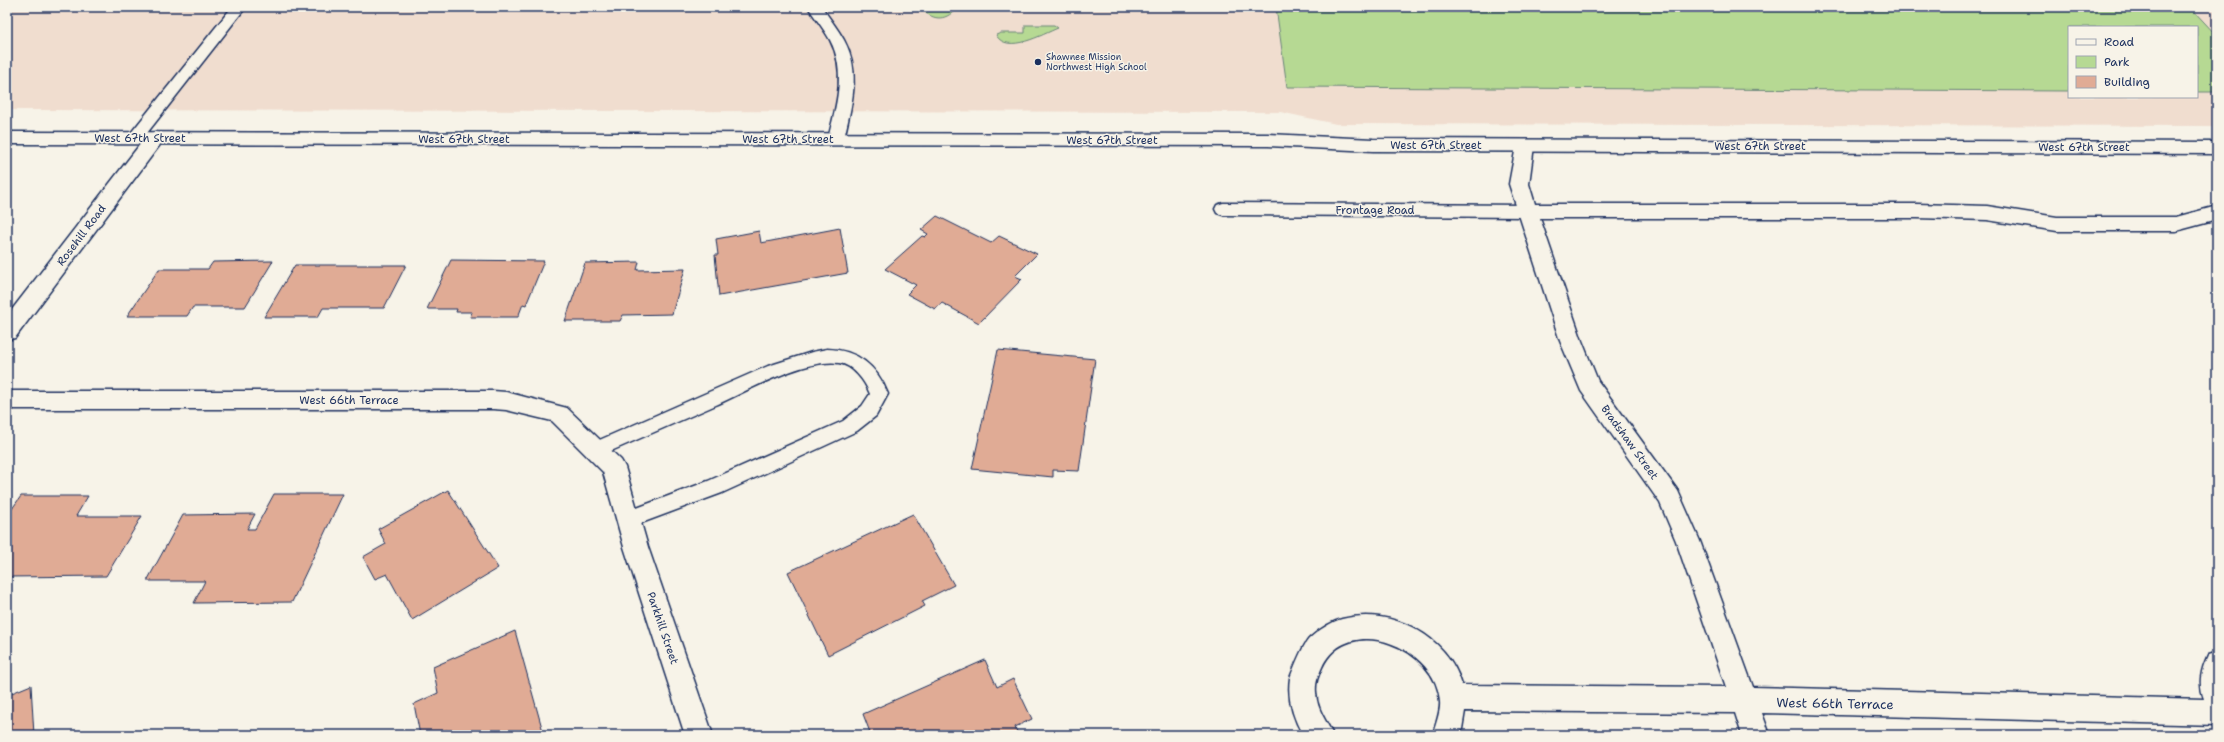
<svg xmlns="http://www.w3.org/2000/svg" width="2224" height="742" font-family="'Shantell Sans',sans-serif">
<rect width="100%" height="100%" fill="#f7f3e8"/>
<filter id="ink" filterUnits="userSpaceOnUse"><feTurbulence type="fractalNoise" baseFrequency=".025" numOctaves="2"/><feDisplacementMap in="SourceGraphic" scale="8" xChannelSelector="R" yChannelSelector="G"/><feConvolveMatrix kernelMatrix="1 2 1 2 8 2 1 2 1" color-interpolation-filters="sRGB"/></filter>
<g filter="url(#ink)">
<path fill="#f0ddcf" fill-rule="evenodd" d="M7 7H2210L2217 14V126L1336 124 1280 112 7 110ZM2069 27H2197V97H2069Z"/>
<g fill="#b6d993" stroke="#688478">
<path d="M920 7H928V10L954 11C942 23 929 18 920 7Z"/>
<path d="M1276 7H2190L2217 36V92H2197V27H2069V91L1287 87Z"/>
<path d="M1025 25H1054L1058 28C1043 34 1007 55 996 35L1001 33H1025Z"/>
</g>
<g fill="#e0ab95" stroke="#1b2f5e">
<path d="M937 216 991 243 999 236 1037 254 1015 276 1022 279 979 323 942 303 935 309 907 294 916 285 885 269 922 236 925 237 928 234 921 230Z"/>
<path d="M840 228 848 273 719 296 715 255H718L716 239 759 231 761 243Z"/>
<path d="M451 260 544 261 526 305 523 304 518 317H470L472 312H456L457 309H427Z"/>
<path d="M273 261 245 307H193L187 316H127L159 269H208L213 262Z"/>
<path d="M639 262 637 270 685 269 672 314 623 315 620 321H565L585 263Z"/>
<path d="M295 265H406L384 308H323L318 317H264Z"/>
<path d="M998 350 1095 359 1079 471 1053 470V477L972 469Z"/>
<path d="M448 490 498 568 412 620 387 574 375 579 363 557 386 544 378 529Z"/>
<path d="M274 494H343L292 602 194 603 205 581H147L183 515 255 514 247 529H255Z"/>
<path d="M21 496H88L76 516H142L106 576 7 577V516Z"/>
<path d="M913 514 954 585 922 601 925 606 828 655 788 572Z"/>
<path d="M515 631 544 735H448L447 730 435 735H420L414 704 438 693 433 667Z"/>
<path d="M985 660 997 687 1013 679 1032 719 1015 727 1018 735H871L863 714Z"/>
<path d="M31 685 34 735H7V695Z"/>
</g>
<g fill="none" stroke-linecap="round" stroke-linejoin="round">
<g stroke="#1b2f5e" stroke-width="3">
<g id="lane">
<path d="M232 7H246L140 142H130L127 138 130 134Z"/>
<path d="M808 7H822C829 18 838 29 844 40 862 72 851 107 844 139L841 143H831L828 139C836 107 847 72 830 40 824 29 815 18 808 7Z"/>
<path d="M1223 203 1528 205 1534 207 1536 211 1534 215 1528 217 1223 215 1217 213 1215 209 1217 205Z"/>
<path d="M827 349C858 350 877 366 888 394L876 416 857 431 722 493 628 528 621 526 618 520 621 514 708 481 843 421 862 406 870 394C865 381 853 365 839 363 805 358 747 391 716 405 678 422 640 438 602 455L595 458 588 455 586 450 588 445 768 366 812 352Z"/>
</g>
</g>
<g stroke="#1b2f5e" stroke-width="3">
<g id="street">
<path d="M155 132 162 134 164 138 162 142 15 338 7 340V316L148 134Z"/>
<path d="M1525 140 1532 142 1534 146 1529 184 1535 204H1917L1987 206 2057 217H2176L2217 206V220L2176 231H2057L1987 220 1917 218H1540L1582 341 1598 381 1678 491 1700 541 1753 687 2204 699C2198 683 2201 670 2208 655L2217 652V725L1762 713 1770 735H1742L1735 713 1465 711 1461 735H1433C1435 725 1441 712 1440 702 1438 648 1348 611 1322 667 1318 676 1315 683 1316 693 1317 710 1326 720 1333 735H1303C1293 718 1287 698 1290 678 1294 668 1303 644 1310 638 1319 630 1331 622 1342 619 1391 606 1448 636 1462 685L1726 687 1676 541 1660 503 1581 391 1560 341 1509 184 1516 146 1518 142Z"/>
<path d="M7 391H493L506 392 567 408 621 460 625 467 648 547 713 735H685L624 547 603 472 552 421 506 410 493 409H7Z"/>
</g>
</g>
<g stroke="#1b2f5e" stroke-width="3">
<path id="secondary" d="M7 132 1268 134 1373 139 2217 142V154L1373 151 1268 146 7 144Z"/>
</g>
<use href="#lane" fill="#f7f3e8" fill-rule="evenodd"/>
<use href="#street" fill="#f7f3e8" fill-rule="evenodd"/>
<use href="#secondary" fill="#f7f3e8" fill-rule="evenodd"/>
</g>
</g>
<circle fill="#1b2f5e" stroke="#f7f3e8" stroke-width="1.5" cx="1038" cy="62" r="4"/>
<g text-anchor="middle" stroke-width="3" stroke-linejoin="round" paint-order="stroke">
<g font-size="9" fill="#1b2f5e" stroke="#f7f3e8" text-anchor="start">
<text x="1046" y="60">Shawnee Mission<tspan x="1046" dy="10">Northwest High School</tspan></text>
</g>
<g font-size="11" fill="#1b2f5e" stroke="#f7f3e8">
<text x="140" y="142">West 67th Street</text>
<text x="464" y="143">West 67th Street</text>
<text x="788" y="143">West 67th Street</text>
<text x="1112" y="144">West 67th Street</text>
<text x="1436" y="149">West 67th Street</text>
<text x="1760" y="150">West 67th Street</text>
<text x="2084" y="151">West 67th Street</text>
<text x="1375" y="214">Frontage Road</text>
<text transform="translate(81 235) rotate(-53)" y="4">Rosehill Road</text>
<text x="349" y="404">West 66th Terrace</text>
<text transform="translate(1630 442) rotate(54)" y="4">Bradshaw Street</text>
<text transform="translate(663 628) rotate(71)" y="4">Parkhill Street</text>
</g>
<g font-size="13" fill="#1b2f5e" stroke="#f7f3e8">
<text transform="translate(1835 703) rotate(1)" y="5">West 66th Terrace</text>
</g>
</g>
<rect width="2224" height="742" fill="none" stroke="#f7f3e8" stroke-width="24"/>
<rect x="12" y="12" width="2200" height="718" fill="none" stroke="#1b2f5e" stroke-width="1.5" filter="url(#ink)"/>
<rect x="2068" y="26" width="130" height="72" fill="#f7f3e8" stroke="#9fa5b1"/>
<rect x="2076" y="39" width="20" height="6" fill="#f7f3e8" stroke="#9fa5b1"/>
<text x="2104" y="46" font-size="12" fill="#1b2f5e">Road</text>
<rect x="2076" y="56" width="20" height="12" fill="#b6d993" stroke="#9fa5b1"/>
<text x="2104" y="66" font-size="12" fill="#1b2f5e">Park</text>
<rect x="2076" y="76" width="20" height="12" fill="#e0ab95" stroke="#9fa5b1"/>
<text x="2104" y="86" font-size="12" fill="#1b2f5e">Building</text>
</svg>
